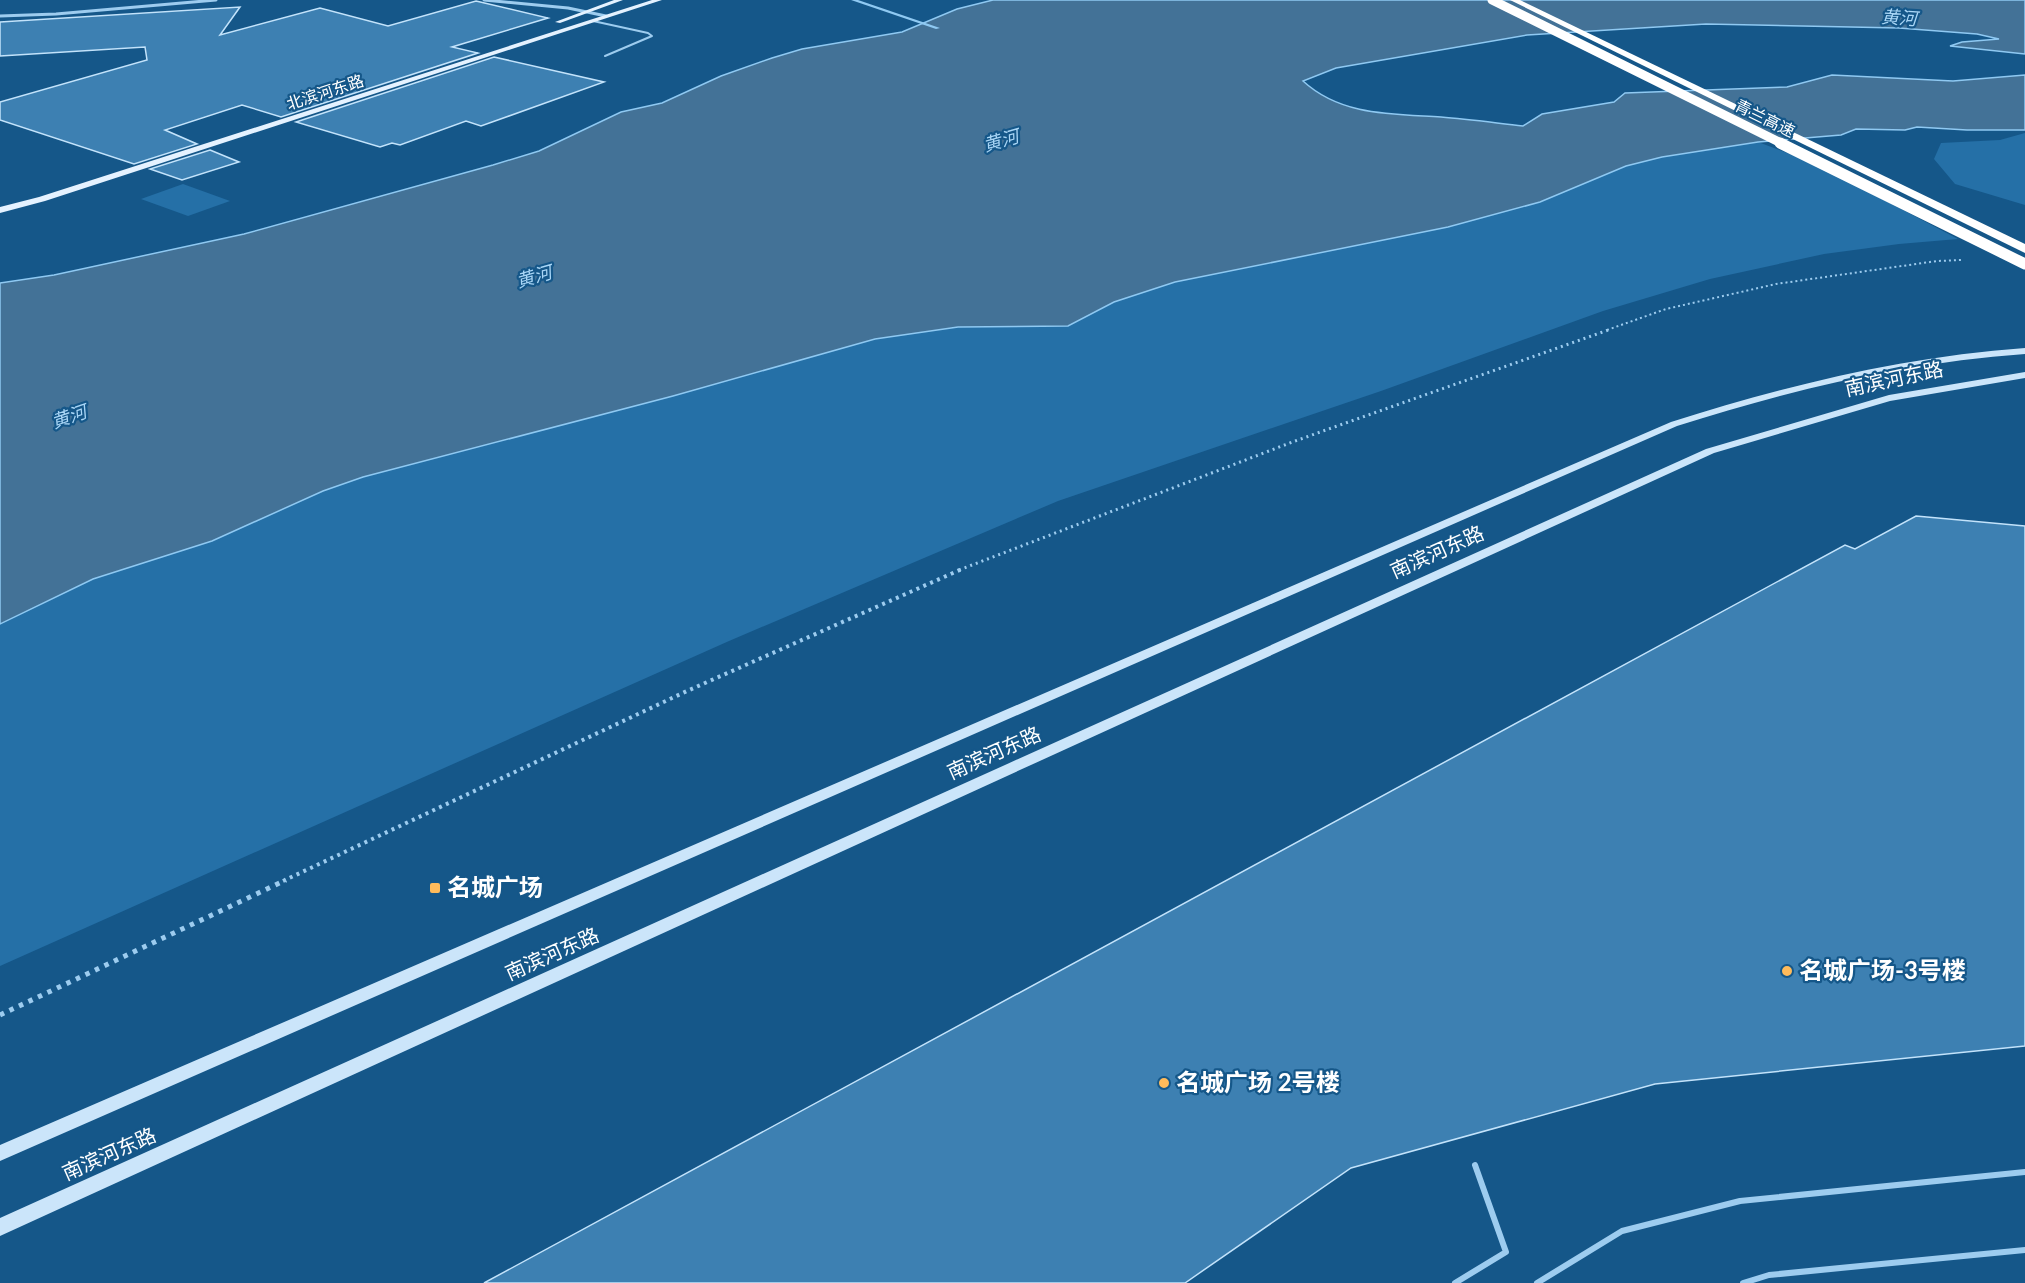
<svg xmlns="http://www.w3.org/2000/svg" width="2025" height="1283" font-family="Lato,'Noto Sans SC',sans-serif">
<rect width="100%" height="100%" fill="#155789"/>
<g fill="#2570a7">
<path d="M2025 133V205L1955 184 1934 159 1941 143 2000 140Z"/>
<path d="M1758 142 1812 162 1958 239 1899 244 1824 254 1710 279 1603 311 1381 391 1058 501 729 641 0 966V624L93 579 212 541 323 491 363 477 673 396 875 339 958 327 1068 326 1114 302 1175 282 1448 227 1540 202 1626 166 1662 157Z"/>
<path d="M183 184 230 201 188 216 141 199Z"/>
</g>
<path fill="#437297" stroke="#8fc9f2" stroke-width="1.5" d="M993 0H2025V54L1950 46 1962 42 1999 39 1977 34 1899 28 1706 24 1527 35 1336 68 1303 81C1341 116 1392 114 1441 117 1468 119 1496 123 1523 126L1542 114 1614 102 1625 93 1787 87 1832 75 1953 81 2025 75V130H1967L1917 127 1905 130 1856 129 1841 135 1758 142 1662 157 1626 166 1540 202 1448 227 1175 282 1114 302 1068 326 958 327 875 339 673 396 363 477 323 491 212 541 93 579 0 624V283L54 275 244 234 493 165 539 151 621 112 662 103 721 76 772 58 802 49 902 32 957 9Z"/>
<g fill="none" stroke-linecap="round" stroke-linejoin="round">
<path fill="#8fc9f2" fill-rule="evenodd" d="M851 0H858L940 28 936 29Z"/>
</g>
<g fill="#3d80b2" stroke="#c3e3fb" stroke-width="1.5">
<path d="M476 1 548 18 452 47 478 53 281 117 242 105 165 130 197 144 134 164 0 120V102L147 60 145 47 0 56V22L240 7 220 35 320 8 388 26Z"/>
<path d="M494 57 604 82 481 126 466 121 400 145 392 143 380 147 296 122Z"/>
<path d="M210 150 239 162 182 180 150 169Z"/>
<path d="M1916 516 2025 526V1046L1655 1084 1351 1168 1185 1283H484L1845 545 1855 549Z"/>
</g>
<g fill="none" stroke-linecap="round" stroke-linejoin="round">
<path stroke="#9dccef" stroke-width="2" stroke-dasharray="2 3" stroke-linecap="butt" d="M1607 330 1666 309 1776 284 1937 261 1962 260"/>
<path stroke="#9dccef" stroke-width="3" stroke-dasharray="2 4" stroke-linecap="butt" d="M959 570 1295 441 1611 329"/>
<path stroke="#9dccef" stroke-width="4" stroke-dasharray="3 4.5" stroke-linecap="butt" d="M283 881 687 691 962 569"/>
<path stroke="#9dccef" stroke-width="5" stroke-dasharray="4.5 6" stroke-linecap="butt" d="M0 1015 286 880"/>
<path stroke="#9dccef" stroke-width="2" d="M593 21 648 33 652 36 605 56"/>
<g stroke="#9dccef" stroke-width="6">
<path d="M1455 1283 1506 1252 1475 1165"/>
<path d="M1537 1283 1622 1231 1740 1201 2025 1172"/>
<path d="M1743 1283 1769 1275 2025 1250"/>
</g>
<g stroke="#9dccef" stroke-width="3">
<path d="M484 0 568 8 606 16"/>
<path d="M0 16 56 14 216 0"/>
</g>
<g fill="#cbe5fa" fill-rule="evenodd">
<path d="M2025 348V354C1903 363 1794 389 1677 426L0 1161V1145L1671 422C1788 385 1902 357 2025 348Z"/>
<path d="M2025 372V378L1890 401 1714 453 0 1236V1218L1706 449 1889 395Z"/>
</g>
<g fill="#e5f2ff" fill-rule="evenodd">
<path d="M614 0H623L560 23 555 22Z"/>
<path d="M652 0H662L45 201 0 213V207L39 197Z"/>
</g>
<path fill="#fff" fill-rule="evenodd" d="M1510 0H1520L2025 244V253Z"/>
<path stroke="#fff" stroke-width="9" d="M1492 0 1783 144"/>
<path stroke="#fff" stroke-width="11" d="M1780 143 2025 264"/>
</g>
<g fill="#ffbb5b" stroke="#155789" stroke-width="2">
<rect x="429" y="882" width="12" height="12" rx="3"/>
<circle cx="1787" cy="971" r="6"/>
<circle cx="1164" cy="1083" r="6"/>
</g>
<g text-anchor="middle" stroke-width="4.5" stroke-linejoin="round" paint-order="stroke">
<g font-size="16" fill="#fff" stroke="#155789">
<text transform="translate(325 92) rotate(-18)" y="6">北滨河东路</text>
<text transform="translate(1765 118) rotate(26)" y="6">青兰高速</text>
</g>
<g font-size="18" font-style="italic" fill="#a9d6f6" stroke="#155789">
<text transform="translate(1899 18) rotate(4)" y="6">黄河</text>
<text transform="translate(1001 141) rotate(-16)" y="6">黄河</text>
<text transform="translate(534 277) rotate(-16)" y="6">黄河</text>
<text transform="translate(69 417) rotate(-19)" y="6">黄河</text>
</g>
<g font-size="20" fill="#fff" stroke="#155789">
<text transform="translate(1894 379) rotate(-12)" y="7">南滨河东路</text>
<text transform="translate(1437 552) rotate(-24)" y="7">南滨河东路</text>
<text transform="translate(994 753) rotate(-24)" y="7">南滨河东路</text>
<text transform="translate(552 954) rotate(-24)" y="7">南滨河东路</text>
<text transform="translate(109 1154) rotate(-24)" y="7">南滨河东路</text>
</g>
<g font-size="24" font-weight="bold" fill="#fff" stroke="#155789" text-anchor="start">
<text x="447" y="896">名城广场</text>
<text x="1799" y="979">名城广场-3号楼</text>
<text x="1176" y="1091">名城广场 2号楼</text>
</g>
</g>
</svg>
